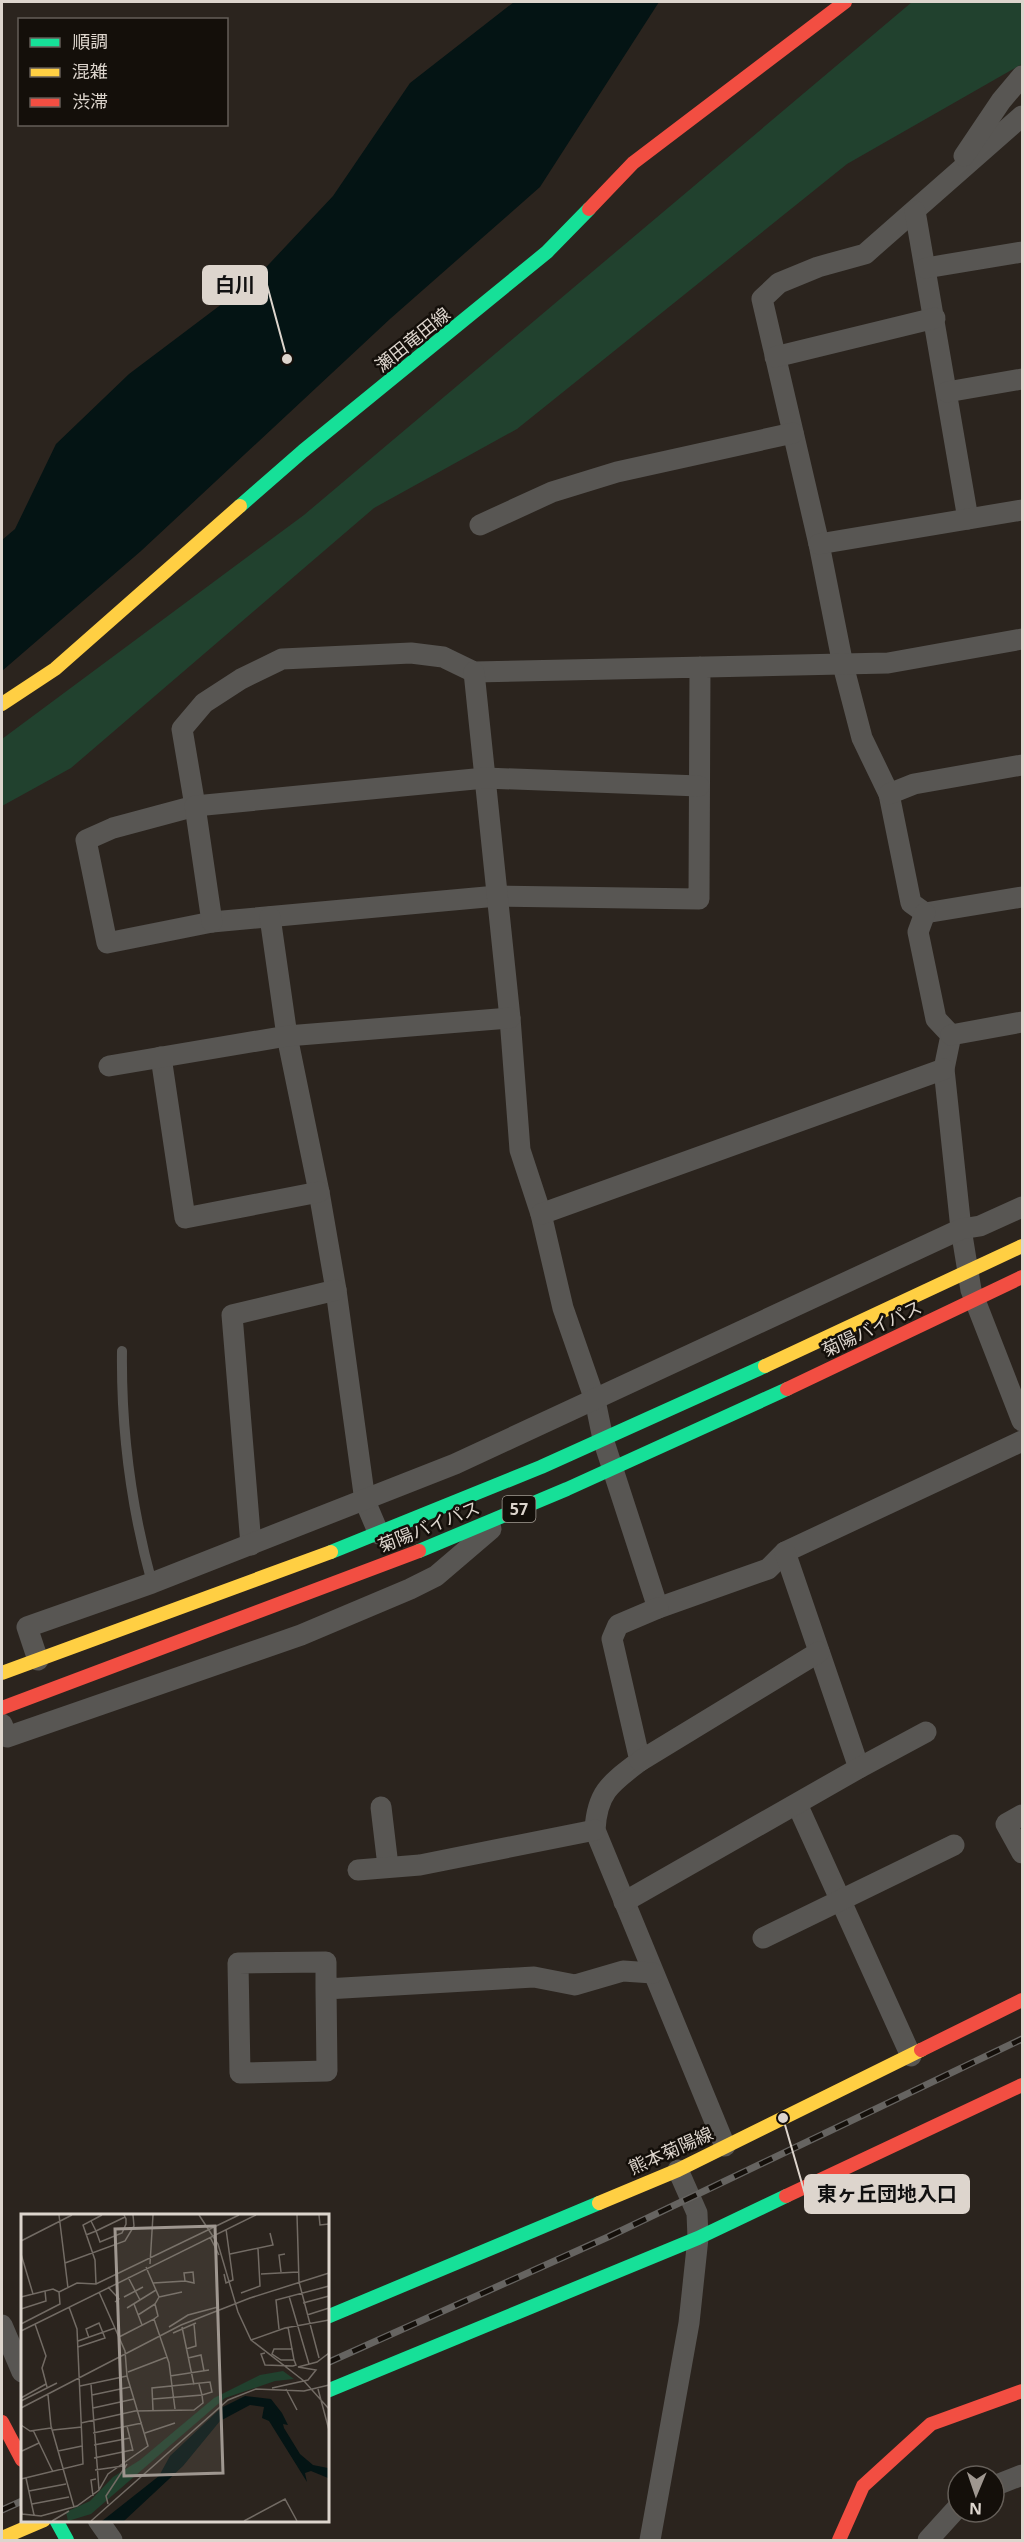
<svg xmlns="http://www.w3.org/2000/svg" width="1024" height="2542" font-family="'Open Sans','Noto Sans JP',sans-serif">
<rect width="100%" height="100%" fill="#2b241e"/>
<path fill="#21412e" d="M912 2H1022V64L847 164 517 429 374 508 71 768 2 806V739L304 515Z"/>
<path fill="#041414" d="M514 2H659L540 187 390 319 141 551 2 671V540L15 529 56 444 129 374 255 279 333 196 410 83Z"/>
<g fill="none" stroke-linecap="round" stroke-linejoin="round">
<path stroke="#585653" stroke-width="10" d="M122 1351C121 1429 131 1507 152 1583"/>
<g stroke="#585653" stroke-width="21">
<path d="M1022 116 865 254 818 267 779 283 762 299 819 544 843 665 862 738 889 794 911 903 925 913 1022 897"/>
<path d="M964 156 1001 101 1022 76"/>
<path d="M915 211 968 519"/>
<path d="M926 268 1022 252"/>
<path d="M775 357 935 318"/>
<path d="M947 392 1022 379"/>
<path d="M480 525 552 492 617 472 793 433"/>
<path d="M819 544 1022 510"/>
<path d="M700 667 699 899 497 896 212 922 107 943 86 840 113 828 195 806 182 729 204 703 241 679 282 659 411 653 443 657 474 672 888 663 1022 639"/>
<path d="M474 672 510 1018 520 1150 541 1214 563 1308 595 1400 603 1439 658 1608 768 1569 785 1552 1022 1441"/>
<path d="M889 794 914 784 1022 765"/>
<path d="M925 913 918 932 936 1019 951 1035 944 1069 961 1229 971 1290 1022 1421"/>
<path d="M270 917 287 1036 319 1192 336 1290 365 1501 379 1534"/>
<path d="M212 922 195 806 485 778 699 786"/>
<path d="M951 1035 1022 1022"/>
<path d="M161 1057 185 1218 319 1192"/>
<path d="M109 1066 287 1036 510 1018"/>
<path d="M541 1214 944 1069"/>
<path d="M251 1545 232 1315 336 1290"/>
<path d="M785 1552 859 1768"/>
<path d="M658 1608 618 1625 612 1639 640 1761C611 1783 597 1792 595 1830L725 2146"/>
<path d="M38 1660 27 1627 152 1583 455 1464 961 1229 980 1226 1022 1207"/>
<path d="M2 1724 7 1737 301 1635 410 1589 436 1576 491 1529"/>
<path d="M640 1761 819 1652"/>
<path d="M797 1804 911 2056"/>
<path d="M381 1807 388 1866"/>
<path d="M1022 1815 1006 1824 1022 1853"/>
<path d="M358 1870 420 1865 595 1830"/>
<path d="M624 1902 859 1768 926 1732"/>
<path d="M763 1938 954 1845"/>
<path d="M326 1989V1962L238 1963 240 2073 327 2071 326 1989 534 1977 575 1985 623 1971 653 1973"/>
<path d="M2 2325 22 2372"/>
<path d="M994 2486 1022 2475"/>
<path d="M98 2520 112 2540"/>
<path d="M650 2540 689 2323 698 2238 697 2213 678 2170"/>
<path d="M928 2540 958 2507"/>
</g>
<g stroke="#16e098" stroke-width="14">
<path d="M240 506 303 451 547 252 589 209"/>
<path d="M419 1551 567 1489 787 1389"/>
<path d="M331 1552 541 1467 765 1366"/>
<path d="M327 2317 599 2203"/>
<path d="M327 2391 698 2238 786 2196"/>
<path d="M56 2520 67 2540"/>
</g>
<g stroke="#ffcf43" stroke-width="14">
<path d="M2 704 55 669 240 506"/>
<path d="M765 1366 1022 1246"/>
<path d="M2 1673 331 1552"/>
<path d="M599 2203 678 2170 921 2050"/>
<path d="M2 2538 44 2520"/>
</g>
<g stroke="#f24e42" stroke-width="14">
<path d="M589 209 633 163 845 2"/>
<path d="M787 1389 1022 1277"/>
<path d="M2 1708 419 1551"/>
<path d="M921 2050 1022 2000"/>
<path d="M786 2196 1022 2085"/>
<path d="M839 2540 863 2486 931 2424 1022 2391"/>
</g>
<g stroke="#666461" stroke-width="7">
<g id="rail">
<path d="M327 2363 608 2237 1022 2039"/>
<path d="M2 2510 22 2501"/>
</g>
</g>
<use href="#rail" stroke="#140f0a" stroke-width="4.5" stroke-dasharray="14" stroke-linecap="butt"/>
<path stroke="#f24e42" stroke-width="14" d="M2 2422 22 2460"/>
</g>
<g text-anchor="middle" stroke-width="5" stroke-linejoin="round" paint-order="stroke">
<rect fill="#140f0a" stroke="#a19a92" stroke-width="1.5" x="502.5" y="1496" width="33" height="26" rx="4.5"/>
<g font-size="16" font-weight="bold" fill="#ddd5cd">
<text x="519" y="1515">57</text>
</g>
<g font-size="18" fill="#ddd5cd" stroke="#140f0a">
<text transform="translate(413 340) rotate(-39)" y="6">瀬田竜田線</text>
<text transform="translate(872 1329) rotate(-25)" y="6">菊陽バイパス</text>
<text transform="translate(429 1527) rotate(-22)" y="6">菊陽バイパス</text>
<text transform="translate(671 2151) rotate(-24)" y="6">熊本菊陽線</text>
</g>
</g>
<g transform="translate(21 2214)">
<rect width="308" height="308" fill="#2b241e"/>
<path d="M262 157 273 165 254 167 204 184 70 300 47 307 45 298 69 287 92 263 119 246 193 184 239 161Z" fill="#21412e"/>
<path d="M224 182 250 185 261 199 267 211 262 210 263 214 279 240 292 251 307 254V264L290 257 284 259 286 268 248 207 241 204 243 193 229 191 199 207 162 252 103 307H81L138 262 149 242 200 194Z" fill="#041414"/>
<path fill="none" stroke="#726b64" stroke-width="1.5" d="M38 1 47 74M103 1 105 5V10L101 19 79 28 75 17 104 3M178 1 197 30 217 98 230 126 283 167 308 195M276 1 278 68 298 144M298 1 299 11 308 10M65 21 75 17 70 7M189 23 198 41M0 27 51 1M0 40 12 80M209 40 252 31 249 19M44 49 104 27 113 12 112 1M129 50 132 1M125 53 138 83 134 90 137 102 133 105M260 58 258 41 264 40M203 60 205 69 212 66 205 15M240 60 277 58M107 63 119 86M132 69 164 67 163 59 172 58 173 69 164 67M75 70 74 46 62 11 81 1M87 73 98 85 94 88M220 79 239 72 237 35M268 82 288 150M0 83 32 75 38 78M103 83 122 73M138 83 161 78M282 89 308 82M113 90 121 111M106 94 135 76M0 95 25 87 24 77M117 101 134 90M286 101 308 94M0 110 39 90 38 78 56 69 75 70 218 1M14 110 25 142 21 154 26 173M148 113 167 101 197 93M161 113 173 171M267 113 271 135H253L251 140 260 146H273L271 135M258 115 255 86 308 72M0 117 235 1M152 119 175 109M98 123 133 105 148 149 154 195M230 126 264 114 308 106M57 127 94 114M57 133 84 124 78 109 65 115 68 124M165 135 175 132 173 110M244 139 240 140 244 151 272 152 275 151 273 146M167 144 180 141 183 157M107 158 146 143M149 162 188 156M70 170 78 276M59 172 106 162M251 174 287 166 295 156 277 153 296 148 308 139M265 175 276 196M297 175 308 216M27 181 30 212 53 293M71 181 109 173M0 184 25 170M132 185 181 181 178 170M0 187 36 169M0 194 160 111 229 84 308 59M72 194 113 185M60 209 114 197 173 196 182 189 181 181 191 178 189 168 131 174 132 196M0 211 9 217 30 214M106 212 112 237M12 216 32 258M32 216 61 213M72 219 121 209M124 219 154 209M73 231 109 224M1 237 18 229M37 237 61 232M73 244 111 236M74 256 102 252M5 264 13 301M0 265 62 250 56 115 48 93M8 277 45 270M72 282 70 266 75 265M11 290 48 283M87 290 85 282 106 250M0 294 1 300 20 302 56 292 78 276 87 260 127 232 106 162 104 137 78 78M31 307 48 297M70 307 207 186 235 175 283 177 308 171M223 307 264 285 276 307"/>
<path fill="#9f9790" fill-opacity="0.15" stroke="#9f9790" stroke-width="3" d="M194 12 202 259 103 262 94 15Z"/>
<rect width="308" height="308" fill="none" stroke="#ddd5cd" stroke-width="3"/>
</g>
<path fill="none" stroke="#ddd5cd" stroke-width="2" d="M287 359L267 285M783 2118L805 2194"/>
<g fill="#ddd5cd" stroke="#140f0a" stroke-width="2">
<circle cx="287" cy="359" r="6"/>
<circle cx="783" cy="2118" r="6"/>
</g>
<g fill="#ddd5cd" stroke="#ddd5cd" stroke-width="2">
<rect x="203" y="266" width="64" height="38" rx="6"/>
<rect x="805" y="2175" width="164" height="38" rx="6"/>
</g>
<g font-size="20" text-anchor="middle" font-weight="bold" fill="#111">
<text x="235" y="292">白川</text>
<text x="887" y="2201">東ヶ丘団地入口</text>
</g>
<rect width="1024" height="2542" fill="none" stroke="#ddd5cd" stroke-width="6"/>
<rect x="18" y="18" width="210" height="108" fill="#140f0a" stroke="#645e58" stroke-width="1.5"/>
<rect x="30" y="38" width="30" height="9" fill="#16e098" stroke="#645e58" stroke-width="1.5"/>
<text x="72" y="48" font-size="18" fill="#ddd5cd">順調</text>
<rect x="30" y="68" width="30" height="9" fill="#ffcf43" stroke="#645e58" stroke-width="1.5"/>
<text x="72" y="78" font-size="18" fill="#ddd5cd">混雑</text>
<rect x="30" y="98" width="30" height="9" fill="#f24e42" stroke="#645e58" stroke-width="1.5"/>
<text x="72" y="108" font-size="18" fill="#ddd5cd">渋滞</text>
<g transform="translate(976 2494) rotate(182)"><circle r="28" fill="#140f0a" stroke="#645e58" stroke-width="1.5"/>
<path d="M0-4.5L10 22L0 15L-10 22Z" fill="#9f9790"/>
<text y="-9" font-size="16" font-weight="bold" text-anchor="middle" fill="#ddd5cd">N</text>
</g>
</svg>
